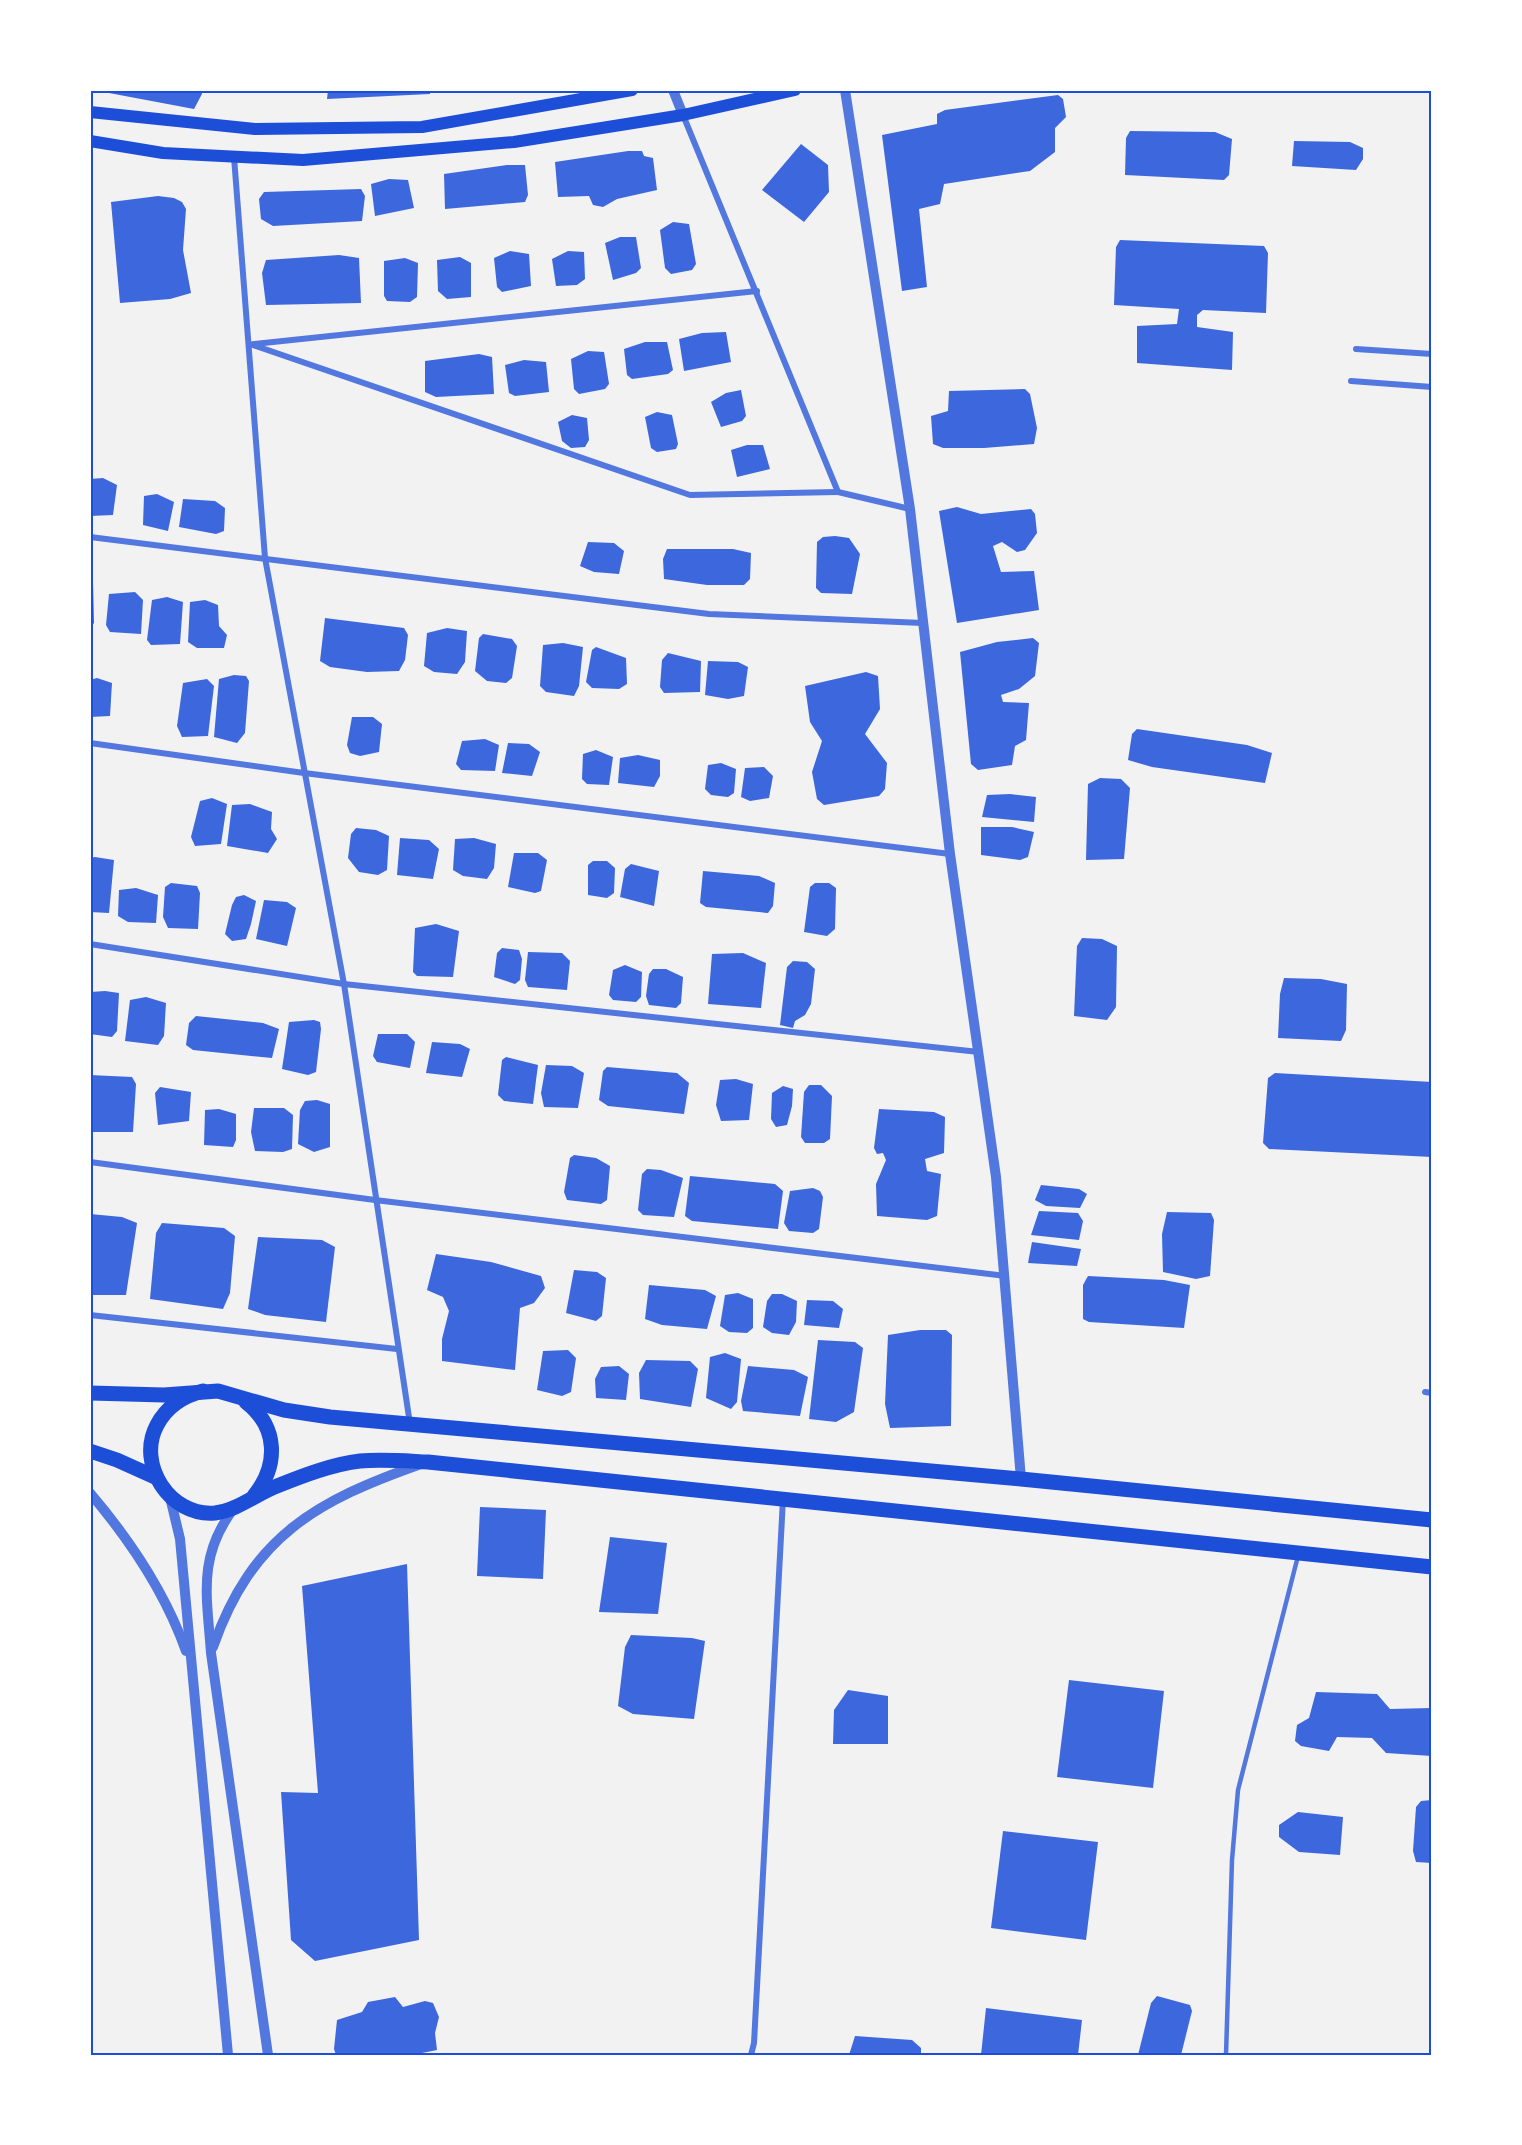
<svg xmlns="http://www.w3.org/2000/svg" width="1522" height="2145" font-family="'Varela Round',sans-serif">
<rect width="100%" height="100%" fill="#f2f2f2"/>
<g fill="#3d67dc">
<path d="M93 90H201L202 94 194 109Z"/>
<path d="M328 90H430V94L327 99Z"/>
<path d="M1058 95 1063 99 1066 117 1055 128V152L1030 171 944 184 940 204 919 209 927 287 902 291 882 135 937 124V114L945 110Z"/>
<path d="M1130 131 1215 132 1232 139 1229 175 1224 180 1125 175 1126 138Z"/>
<path d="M1294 141 1350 142 1363 148V159L1356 170 1292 166Z"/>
<path d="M801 144 828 165 829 192 804 222 762 190Z"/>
<path d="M628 151H642L644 156 653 158 657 190 617 199 603 207 593 205 589 196 558 197 555 162Z"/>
<path d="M507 165H525L528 195 525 202 445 209 444 174Z"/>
<path d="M389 179 408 180 414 208 375 216 371 184Z"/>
<path d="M361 189 365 196 362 221 273 226 261 219 259 199 264 192Z"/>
<path d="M158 196 174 198 182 202 186 209 183 250 191 293 170 299 120 303 111 202Z"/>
<path d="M673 222 689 224 696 264 692 270 671 274 665 268 660 230Z"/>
<path d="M620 237H636L641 268 636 273 613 280 605 243Z"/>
<path d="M1120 240 1264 246 1268 253 1266 313 1203 310 1197 315V327L1233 332 1232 370 1137 363V326L1177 324 1179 309 1114 305 1116 247Z"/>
<path d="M510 251 529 254 531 286 502 292 497 287 494 258Z"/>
<path d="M568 251 584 252 585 279 577 285 556 286 552 259Z"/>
<path d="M339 255 359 258 361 303 266 305 262 273 266 260Z"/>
<path d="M460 257 471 263V297L447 299 438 291 437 260Z"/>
<path d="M405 258 418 263 417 297 410 302 387 301 384 296V261Z"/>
<path d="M726 332 731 362 684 371 679 339 702 333Z"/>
<path d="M645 342H667L673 370 668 374 632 379 627 375 624 349Z"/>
<path d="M588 351 604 352 609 384 605 389 579 394 574 389 571 359Z"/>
<path d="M479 354 492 357 494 394 436 397 425 392V361Z"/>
<path d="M524 360 546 362 549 392 515 396 509 393 505 365Z"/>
<path d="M1025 389 1030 394 1037 428 1034 444 984 448H943L933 444 931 416 948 411 949 391Z"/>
<path d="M741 390 746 416 742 421 721 427 711 402 726 393Z"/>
<path d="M657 412 672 415 678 444 676 449 657 452 651 448 645 417Z"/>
<path d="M572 415 587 418 589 440 585 447 571 448 562 441 558 422Z"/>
<path d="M747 445H763L770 469 737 477 731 450Z"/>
<path d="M103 478 117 485 113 515 90 516V479Z"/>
<path d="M157 494 174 502 168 531 143 525 144 496Z"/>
<path d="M183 499 215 501 225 508 224 531 216 534 179 527Z"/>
<path d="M957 507 981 514 1031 509 1035 514 1037 533 1025 550 1017 552 1002 542 993 546 1001 572 1034 571 1039 610 957 623 939 511Z"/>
<path d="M835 536 849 538 860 554 852 594 821 593 816 588 817 542 823 537Z"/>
<path d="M588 542 614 543 624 551 619 574 594 572 580 566Z"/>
<path d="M667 549H733L751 553 750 579 744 585H707L664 579 663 559Z"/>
<path d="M90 581 93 582 94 623 90 628Z"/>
<path d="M135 592 143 600 141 634 110 632 106 625 109 594Z"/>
<path d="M167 597 183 602 180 644 151 645 147 640 152 600Z"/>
<path d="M205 600 218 605 219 626 227 635 224 648H197L188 642 190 602Z"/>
<path d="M325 618 404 628 408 635 405 660 399 671 367 672 330 667 320 661Z"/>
<path d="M447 628 467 631 465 662 457 674 434 672 424 666 427 633Z"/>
<path d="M483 634 512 639 517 646 512 678 506 683 487 681 475 671 479 638Z"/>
<path d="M1033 638 1039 643 1035 676 1019 689 1001 695 1003 702 1029 703 1026 740 1015 746 1012 765 978 770 971 764 960 652 997 642Z"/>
<path d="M563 643 583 647 579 686 574 696 546 692 540 686 543 645Z"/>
<path d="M596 647 626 658 627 684 619 689 592 688 586 682 592 650Z"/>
<path d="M668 653 701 661 700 692 664 693 660 687 662 660Z"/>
<path d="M708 661 738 662 748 667 744 696 728 699 705 695Z"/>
<path d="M866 672 878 676 880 709 865 734 887 763 885 789 879 796 824 805 817 799 812 772 822 741 810 722 805 686Z"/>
<path d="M234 675 246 676 249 681 245 733 237 743 214 737 219 679Z"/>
<path d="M97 678 112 683 110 716 90 717V680Z"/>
<path d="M207 679 214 686 208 736 182 737 177 726 183 683Z"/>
<path d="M352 717H373L382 724 379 752 360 756 350 753 347 745Z"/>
<path d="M1137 729 1247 745 1272 753 1265 783 1152 767 1128 760 1132 734Z"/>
<path d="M485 739 499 745 495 771 461 770 456 764 462 741Z"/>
<path d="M508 743 529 744 540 752 532 776 502 773Z"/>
<path d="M596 750 613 757 609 785 587 784 582 779 583 754Z"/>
<path d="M638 755 660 760V776L654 787 618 783 620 758Z"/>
<path d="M721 763 736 769 734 793 728 797 711 795 705 789 708 765Z"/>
<path d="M764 767 773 776 769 798 750 801 741 797 745 768Z"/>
<path d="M1100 778 1121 779 1130 788 1124 859 1086 860 1088 784Z"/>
<path d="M1010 794 1036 797 1034 822 982 817 987 795Z"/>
<path d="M212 798 227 804 221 844 195 846 191 837 200 801Z"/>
<path d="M250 804 272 812 271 829 277 839 268 853 227 846 232 805Z"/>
<path d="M981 827H1012L1034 832 1028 857 1020 860 981 855Z"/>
<path d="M356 828 376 830 389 836 387 870 378 875 359 872 348 858 351 834Z"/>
<path d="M400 838 429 840 439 849 433 879 397 875Z"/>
<path d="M474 838 496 844 494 868 487 879 463 876 453 870 455 839Z"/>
<path d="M514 853H538L547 860 541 891 535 893 508 887Z"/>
<path d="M95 857 114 860 109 913 90 912V858Z"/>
<path d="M593 861H607L615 868 614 893 607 898 588 895V865Z"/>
<path d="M631 864 659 871 654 906 620 897 625 869Z"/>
<path d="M703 871 759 876 775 883 773 906 768 913 706 907 700 903Z"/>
<path d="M171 883 197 886 200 893 198 929 168 928 163 917 165 887Z"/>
<path d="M815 883H829L836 888 835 929 827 936 804 932 810 887Z"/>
<path d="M136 888 158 895 156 923 128 922 118 916 119 890Z"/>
<path d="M244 895 256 901 251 924 246 939 232 941 225 934 232 905 236 897Z"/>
<path d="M264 900 287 902 296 908 287 946 256 939Z"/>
<path d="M436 924 459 931 453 977 417 976 413 972 415 928Z"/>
<path d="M1082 938 1102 939 1117 946 1116 1007 1107 1020 1074 1016 1077 946Z"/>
<path d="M502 948 519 950 522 959 520 980 515 984 494 977 497 953Z"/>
<path d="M528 952 562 953 570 961 567 990 528 987 525 980Z"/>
<path d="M743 953 766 963 761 1008 708 1004 712 954Z"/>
<path d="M793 961 807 962 815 969 811 1004 805 1015 795 1021 793 1028 780 1025 787 967Z"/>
<path d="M625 965 642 972 641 997 636 1002 613 1000 609 995 613 970Z"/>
<path d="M653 969H666L683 977 681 1003 676 1008 649 1005 646 996 649 974Z"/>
<path d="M1284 978 1321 979 1347 984 1346 1030 1341 1041 1278 1038 1280 994Z"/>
<path d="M105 991 119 993 117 1031 112 1037 90 1034V992Z"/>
<path d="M146 997 166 1003 164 1036 158 1045 125 1041 130 1000Z"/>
<path d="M196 1016 263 1023 279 1029 272 1058 193 1050 186 1045 189 1023Z"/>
<path d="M314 1020 320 1022 321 1029 316 1072 308 1075 282 1069 289 1022Z"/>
<path d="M378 1034H407L415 1042 410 1068 377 1062 373 1056Z"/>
<path d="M432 1042 460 1044 470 1049 462 1077 426 1073Z"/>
<path d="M506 1057 538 1065 533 1104 504 1101 498 1095 502 1060Z"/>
<path d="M546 1065 572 1066 584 1073 578 1108 544 1107 541 1093Z"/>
<path d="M607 1067 677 1073 689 1083 684 1114 608 1106 599 1100 603 1071Z"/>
<path d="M1275 1073 1432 1082V1157L1269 1149 1263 1143 1268 1078Z"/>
<path d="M90 1075 132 1077 136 1084 133 1132H91Z"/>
<path d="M736 1079 753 1084 749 1120 721 1121 716 1105 720 1080Z"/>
<path d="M809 1085H821L832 1096 830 1139 824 1143H805L801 1137 804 1092Z"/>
<path d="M783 1086 793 1089 792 1106 787 1125 776 1127 771 1119 772 1093Z"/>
<path d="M160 1087 191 1092 189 1121 158 1125 155 1093Z"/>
<path d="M317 1100 330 1104V1147L314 1152 298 1144 300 1110 305 1101Z"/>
<path d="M254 1108H284L293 1115 292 1149 283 1152 255 1151 251 1132Z"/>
<path d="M219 1109 236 1114V1140L233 1147 204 1145 205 1110Z"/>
<path d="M879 1109 934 1112 945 1117 944 1153 925 1159 927 1171 941 1174 937 1216 927 1220 877 1216 876 1184 886 1160 883 1153 877 1154 874 1148Z"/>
<path d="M574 1155 596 1158 610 1166 607 1200 601 1204 567 1200 564 1192 570 1158Z"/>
<path d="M647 1169 661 1170 683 1178 674 1217 643 1215 638 1210 642 1174Z"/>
<path d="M690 1176 775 1184 783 1191 778 1229 692 1221 685 1216Z"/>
<path d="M1041 1185 1079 1189 1087 1194 1080 1208 1046 1206 1035 1200Z"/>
<path d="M813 1188 820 1191 823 1197 819 1229 813 1233 789 1231 784 1223 790 1191Z"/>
<path d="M1039 1211 1078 1213 1083 1221 1079 1240 1031 1235Z"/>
<path d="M1167 1212 1211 1213 1214 1220 1210 1276 1196 1279 1163 1272 1162 1234Z"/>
<path d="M90 1214 122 1217 137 1223 126 1295H90Z"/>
<path d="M162 1223 224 1228 235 1236 230 1293 223 1309 150 1299 156 1233Z"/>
<path d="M258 1237 322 1240 335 1247 326 1322 265 1315 248 1309Z"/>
<path d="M1032 1242 1081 1249 1077 1266 1028 1263Z"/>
<path d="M436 1254 491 1262 541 1276 545 1288 534 1303 520 1308 515 1370 442 1361V1339L449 1311 443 1297 427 1290Z"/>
<path d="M574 1270 597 1272 606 1278 602 1316 596 1321 566 1313Z"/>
<path d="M1088 1276 1164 1280 1190 1285 1184 1328 1089 1322 1083 1319V1285Z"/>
<path d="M649 1285 705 1290 716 1296 707 1329 662 1325 645 1319Z"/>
<path d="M738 1293 753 1299V1328L747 1333 729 1332 720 1326 725 1295Z"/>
<path d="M772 1294H782L797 1301 796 1322 789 1335 772 1333 763 1327 767 1301Z"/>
<path d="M807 1300 833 1301 843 1309 839 1328 804 1325Z"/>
<path d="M920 1330H946L952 1335 951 1426 890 1428 885 1404 888 1335Z"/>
<path d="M818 1340 855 1342 863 1348 854 1412 836 1422 809 1419Z"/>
<path d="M568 1350 576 1358 571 1392 562 1396 537 1390 543 1351Z"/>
<path d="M725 1353 741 1359 737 1402 731 1409 706 1398 710 1357Z"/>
<path d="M646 1360 690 1361 698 1369 691 1407 640 1399 639 1373Z"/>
<path d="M619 1366 629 1374 626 1400 596 1398 595 1379 601 1367Z"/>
<path d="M748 1366 794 1370 808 1377 800 1416 743 1411 741 1401Z"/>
<path d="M480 1507 546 1510 543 1579 477 1576Z"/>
<path d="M610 1537 667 1543 658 1614 599 1612Z"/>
<path d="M407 1564 419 1940 315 1961 291 1940 281 1792 318 1793 302 1586Z"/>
<path d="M631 1635 692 1638 705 1641 694 1719 633 1714 618 1706 625 1647Z"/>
<path d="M1069 1680 1164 1691 1153 1788 1057 1777Z"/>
<path d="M848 1690 888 1696V1744H833L834 1710Z"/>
<path d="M1316 1692 1377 1694 1390 1709 1432 1708V1756L1386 1753 1372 1738 1337 1737 1329 1751 1301 1746 1295 1741 1297 1725 1309 1718Z"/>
<path d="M1432 1800V1863L1416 1862 1413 1851 1416 1807 1421 1801Z"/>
<path d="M1298 1812 1343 1817 1340 1855 1299 1852 1279 1837V1825Z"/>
<path d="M1003 1831 1098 1842 1086 1940 991 1928Z"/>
<path d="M1157 1996 1190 2005 1192 2011 1181 2055H1138L1151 2003Z"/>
<path d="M395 1997 403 2007 425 2001 433 2003 439 2017 435 2033 437 2050 412 2055H336L334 2049 337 2020 362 2012 368 2002Z"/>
<path d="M986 2008 1082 2020 1078 2055H981Z"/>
<path d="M855 2036 912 2040 921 2048V2055H849Z"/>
</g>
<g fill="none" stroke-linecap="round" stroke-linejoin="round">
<path stroke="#5277de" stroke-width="4.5" d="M1226 2055 1232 1860 1238 1790 1298 1556"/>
<g stroke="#5277de" stroke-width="6">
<path d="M683 115 838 492 910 509"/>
<path d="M234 157 265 558 344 984 410 1424"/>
<path d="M250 344 690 495 838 492"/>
<path d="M254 344 757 291"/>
<path d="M1356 349 1432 354"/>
<path d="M1351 381 1432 387"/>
<path d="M90 537 709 614 923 623"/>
<path d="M90 743 304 773 950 854"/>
<path d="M90 944 344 984 979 1052"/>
<path d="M90 1162 375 1200 1006 1276"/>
<path d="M90 1315 397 1349"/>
<path d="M1425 1392 1432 1393"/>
<path d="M751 2055 754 2043 783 1499"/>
</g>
<g stroke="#5277de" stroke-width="10">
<path d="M673 90 683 115"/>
<path d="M845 90 910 509 950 854 996 1177 1021 1479"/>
<path d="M90 1493C130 1540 165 1592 186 1651"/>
<path d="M170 1497 180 1539 228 2055"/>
<path d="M234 1508C197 1557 207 1596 211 1653L268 2055"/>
<path d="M213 1647C252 1536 316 1501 421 1464"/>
</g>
<g stroke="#1d4ed8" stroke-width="12">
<path d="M90 112 255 129 422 127 632 90"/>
<path d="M90 141 163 153 303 160 514 142 683 115 795 90"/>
</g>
<g stroke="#1d4ed8" stroke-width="15">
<path d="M203 1391C183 1396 167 1406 157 1425 136 1464 170 1517 215 1513 238 1510 256 1494 277 1486 302 1476 333 1464 360 1461 382 1459 406 1461 428 1462L1432 1567"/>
<path d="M90 1393 164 1395 218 1391 284 1410 330 1417 1021 1479 1432 1520"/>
<path d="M246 1402C278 1427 279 1465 254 1496"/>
<path d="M90 1451 117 1460 157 1478"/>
</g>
</g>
<rect width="1522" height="2145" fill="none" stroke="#ffffff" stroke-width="183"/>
<rect x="92" y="92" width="1338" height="1962" fill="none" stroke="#1d4ed8" stroke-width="2"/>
</svg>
